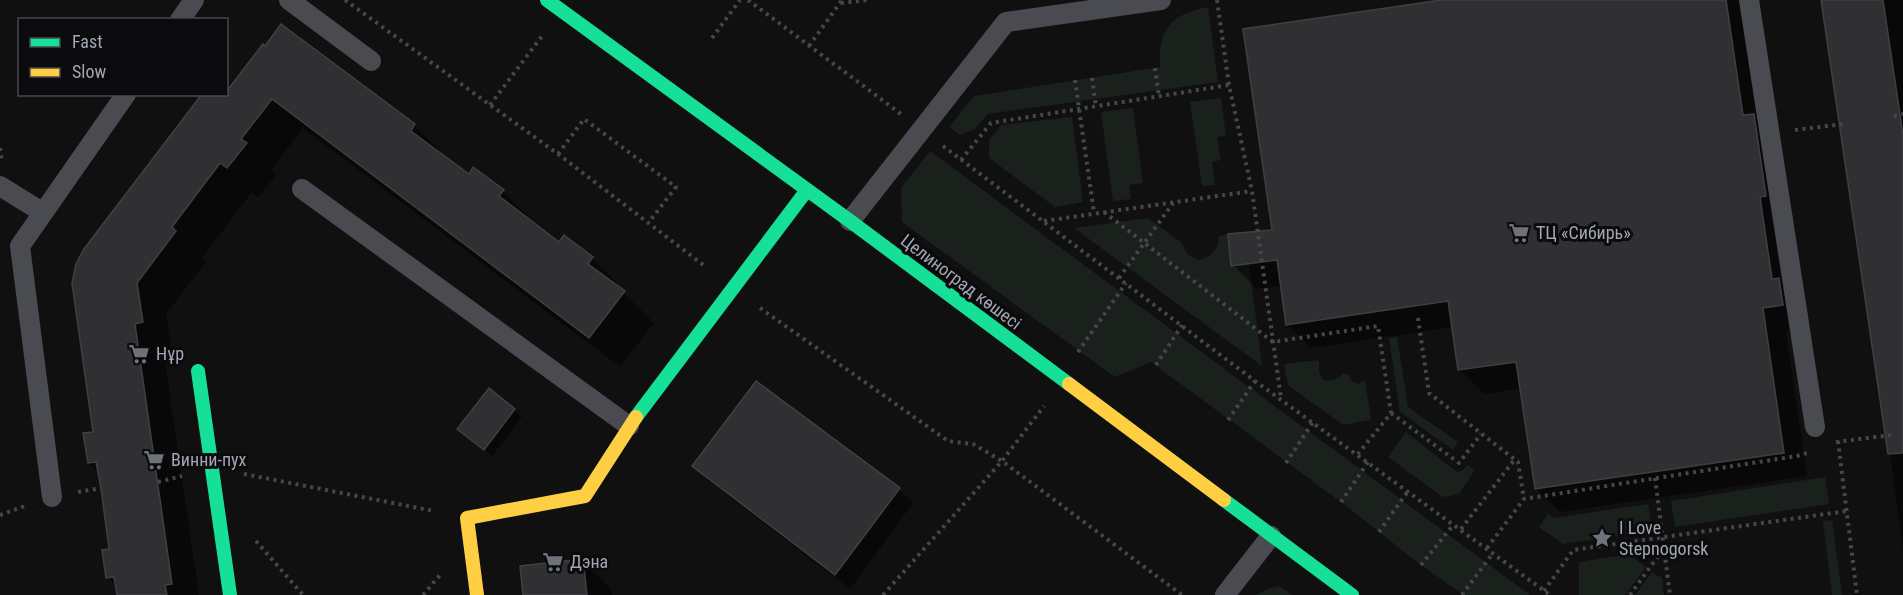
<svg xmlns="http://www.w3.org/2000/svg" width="1903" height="595" font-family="'Roboto Condensed',sans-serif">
<rect width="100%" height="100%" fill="#101010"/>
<g fill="#1a201b">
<path d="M1208 7 1218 82 988 114 975 129 960 135 949 127 974 96 1160 67C1157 29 1172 14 1208 7Z"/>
<path d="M1221 98 1226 136 1217 137 1221 160 1212 162 1215 185 1202 186 1190 102Z"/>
<path d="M1133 108 1143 183 1129 185 1131 199 1113 201 1101 112Z"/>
<path d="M1072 117 1083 202 1055 207 989 158V140L1001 125Z"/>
<path d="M930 151 1530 595H1464L1421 565 1341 502 1151 362 1115 377 902 222 901 188Z"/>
<path d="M1148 218 1181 242 1188 255 1199 260C1214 255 1218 251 1219 236L1228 234 1231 266 1249 264 1262 366 1074 228Z"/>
<path d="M1397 337 1408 407 1458 442 1453 450 1400 412 1389 338Z"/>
<path d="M1319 360V372L1322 379C1331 382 1337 381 1343 373L1349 375 1351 381 1359 384 1365 380 1371 420 1343 425 1288 385 1284 364Z"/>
<path d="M1406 432 1457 472 1463 470 1467 465 1475 470 1459 494 1443 497 1388 457Z"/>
<path d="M1825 477 1829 504 1675 527 1671 501Z"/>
<path d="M1648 504 1652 531 1563 544 1539 527 1548 514 1554 518Z"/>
<path d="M1832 520 1842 595H1832L1823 521Z"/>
<path d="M1629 554 1646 567 1625 595H1579V562Z"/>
<path d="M1652 572 1662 578 1664 595H1635Z"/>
<path d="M1279 586 1292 595H1256L1267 589Z"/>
</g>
<g fill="#0007">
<path d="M1450 0H1755L1806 328 1786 331 1807 476 1560 512 1536 489 1522 388 1484 394 1460 370 1454 327 1311 348 1287 324 1282 286 1257 289 1233 265 1274 231Z"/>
<path d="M1822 0H1903V550L1891 460Z"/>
<path d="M282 26 414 125 445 156 444 157 469 176 474 169 503 191 533 222 532 223 560 244 592 258 622 288 621 290 654 323 620 367 303 128 271 170 276 175 258 198 252 192 202 258 206 262 166 314 172 352 164 354 199 595H118L117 587 108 577 111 550 99 473 89 463 95 433 74 283 226 94V86L230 89Z"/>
<path d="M489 390 522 417 492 456 459 429Z"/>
<path d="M693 466 899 489 913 503 850 589 708 480Z"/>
<path d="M583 560 611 589 612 595H525Z"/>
</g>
<g fill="#303033" stroke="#3e4044" stroke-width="1.5">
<path d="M1441 0H1726L1743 115 1754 114 1766 196 1760 197 1772 279 1779 278 1783 305 1763 308 1784 453 1535 489 1516 362 1458 370 1448 301 1286 325 1277 260 1231 266 1228 234 1272 230 1243 29Z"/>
<path d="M1821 0H1883L1903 135V453L1888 454Z"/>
<path d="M281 24 415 124 411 131 431 146 469 174 473 167 504 190 499 196 559 242 564 235 593 257 588 264 625 291 589 338 272 99 241 139 247 143 227 168 220 163 172 227 176 231 137 283 143 322 135 324 172 584 165 585 167 595H117L114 577 106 578 102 550 109 549 101 488 96 462 88 463 83 433 93 432 72 283 76 264 84 249 202 94H226V92L263 44 265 46Z"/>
<path d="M756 381 900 488 835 575 692 466Z"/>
<path d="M489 388 515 409 484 450 457 429Z"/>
<path d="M583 559 587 595H523L520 566Z"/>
</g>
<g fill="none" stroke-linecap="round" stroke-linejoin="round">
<g stroke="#46474b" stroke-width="4" stroke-dasharray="3 4.5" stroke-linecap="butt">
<path d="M345 0 558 154 706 267"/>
<path d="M748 0 901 114"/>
<path d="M1217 0 1229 85 1252 191 1281 398"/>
<path d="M841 3 867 0"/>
<path d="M712 38 740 0"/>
<path d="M809 46 842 0"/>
<path d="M1155 68 1159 97"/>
<path d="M1092 78 1096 107"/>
<path d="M1075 80 1094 213"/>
<path d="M490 105 542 36"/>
<path d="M1894 116 1903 114"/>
<path d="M1795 130 1844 124"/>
<path d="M943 146 1255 381 1550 595"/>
<path d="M0 148 2 162"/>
<path d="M558 154 584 119 676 187 649 222"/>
<path d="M961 160 991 123 1229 85"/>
<path d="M1104 212 1273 342 1378 326 1391 413 1358 454"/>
<path d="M1044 221 1252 191"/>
<path d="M1119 278 1173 203"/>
<path d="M760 308 948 441 973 444 1002 461 1182 595"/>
<path d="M1418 318 1429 393 1518 462 1524 499"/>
<path d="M1078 352 1126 283"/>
<path d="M1156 365 1182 325"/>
<path d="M1391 413 1459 463 1481 434"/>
<path d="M1228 420 1255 381"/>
<path d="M1838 441 1857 595"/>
<path d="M1836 442 1892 435"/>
<path d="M1286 463 1313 422"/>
<path d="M244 474 434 511"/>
<path d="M1655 478 1670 595"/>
<path d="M158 482 182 476"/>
<path d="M78 492 101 488"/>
<path d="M1341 502 1368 462"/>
<path d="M0 515 28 505"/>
<path d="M1461 529 1515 459"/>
<path d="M1379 532 1408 491"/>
<path d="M256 541 303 595"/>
<path d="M1487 548 1524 499 1797 456 1807 453"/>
<path d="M1421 565 1454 524"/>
<path d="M1544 591 1573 550 1847 511"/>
<path d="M423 595 440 575"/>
<path d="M883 595 1002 461 1044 406"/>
<path d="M1462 595 1493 553"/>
<path d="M1630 595 1664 548"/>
</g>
<g stroke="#4a4b50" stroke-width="20">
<path d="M289 0 371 61"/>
<path d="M1749 0 1815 427"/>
<path d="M180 20 194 0"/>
<path d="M0 186 42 212"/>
<path d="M302 189 629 426"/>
<path d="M850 221 1006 22 1161 0"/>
<path d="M52 497 20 246 126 94"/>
<path d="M1225 595 1271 536"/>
</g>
<g stroke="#16e098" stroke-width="14">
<path d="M547 0 850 221 1069 384"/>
<path d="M198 371 230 595"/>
<path d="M636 417 807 190"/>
<path d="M1224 500 1352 595"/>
</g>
<g stroke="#ffcf43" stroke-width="14">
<path d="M1069 384 1224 500"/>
<path d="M477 595 467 518 585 496 636 417"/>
</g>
</g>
<defs>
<g id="supermarket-bare" transform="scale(1.62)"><path d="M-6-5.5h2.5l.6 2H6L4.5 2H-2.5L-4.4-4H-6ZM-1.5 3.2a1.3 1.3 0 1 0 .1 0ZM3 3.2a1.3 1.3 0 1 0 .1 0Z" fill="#6e7279" stroke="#0b0a0c" stroke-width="2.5" paint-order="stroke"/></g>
<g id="sight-bare" transform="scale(1.62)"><path d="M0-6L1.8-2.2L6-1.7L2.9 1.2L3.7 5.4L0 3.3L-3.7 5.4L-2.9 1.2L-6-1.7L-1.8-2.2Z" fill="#6e7279" stroke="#0b0a0c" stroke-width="2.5" paint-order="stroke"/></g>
</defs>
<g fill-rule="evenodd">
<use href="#supermarket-bare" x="1519" y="233"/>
<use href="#supermarket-bare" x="139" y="354"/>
<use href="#supermarket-bare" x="154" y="460"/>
<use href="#sight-bare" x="1602" y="538"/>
<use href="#supermarket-bare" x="553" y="562"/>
</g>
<g text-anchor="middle" stroke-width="6" stroke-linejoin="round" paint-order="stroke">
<g font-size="18" fill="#a0a6b2" stroke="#0b0a0c" text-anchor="start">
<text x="1536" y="239">ТЦ «Сибирь»</text>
<text x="156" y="360">Нұр</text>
<text x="171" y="466">Винни-пух</text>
<text x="1619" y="534">I Love<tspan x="1619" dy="21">Stepnogorsk</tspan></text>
<text x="570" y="568">Дэна</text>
</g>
<g font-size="18" fill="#a0a6b2" stroke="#0b0a0c">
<text transform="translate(961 282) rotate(37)" y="6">Целиноград көшесі</text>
</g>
</g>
<rect x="18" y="18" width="210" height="78" fill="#0b0a0c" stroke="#47484e" stroke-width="1.5"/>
<rect x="30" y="38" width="30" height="9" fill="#16e098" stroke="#47484e" stroke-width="1.5"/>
<text x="72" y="48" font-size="18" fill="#a0a6b2">Fast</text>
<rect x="30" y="68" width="30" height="9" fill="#ffcf43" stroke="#47484e" stroke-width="1.5"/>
<text x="72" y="78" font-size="18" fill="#a0a6b2">Slow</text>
</svg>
